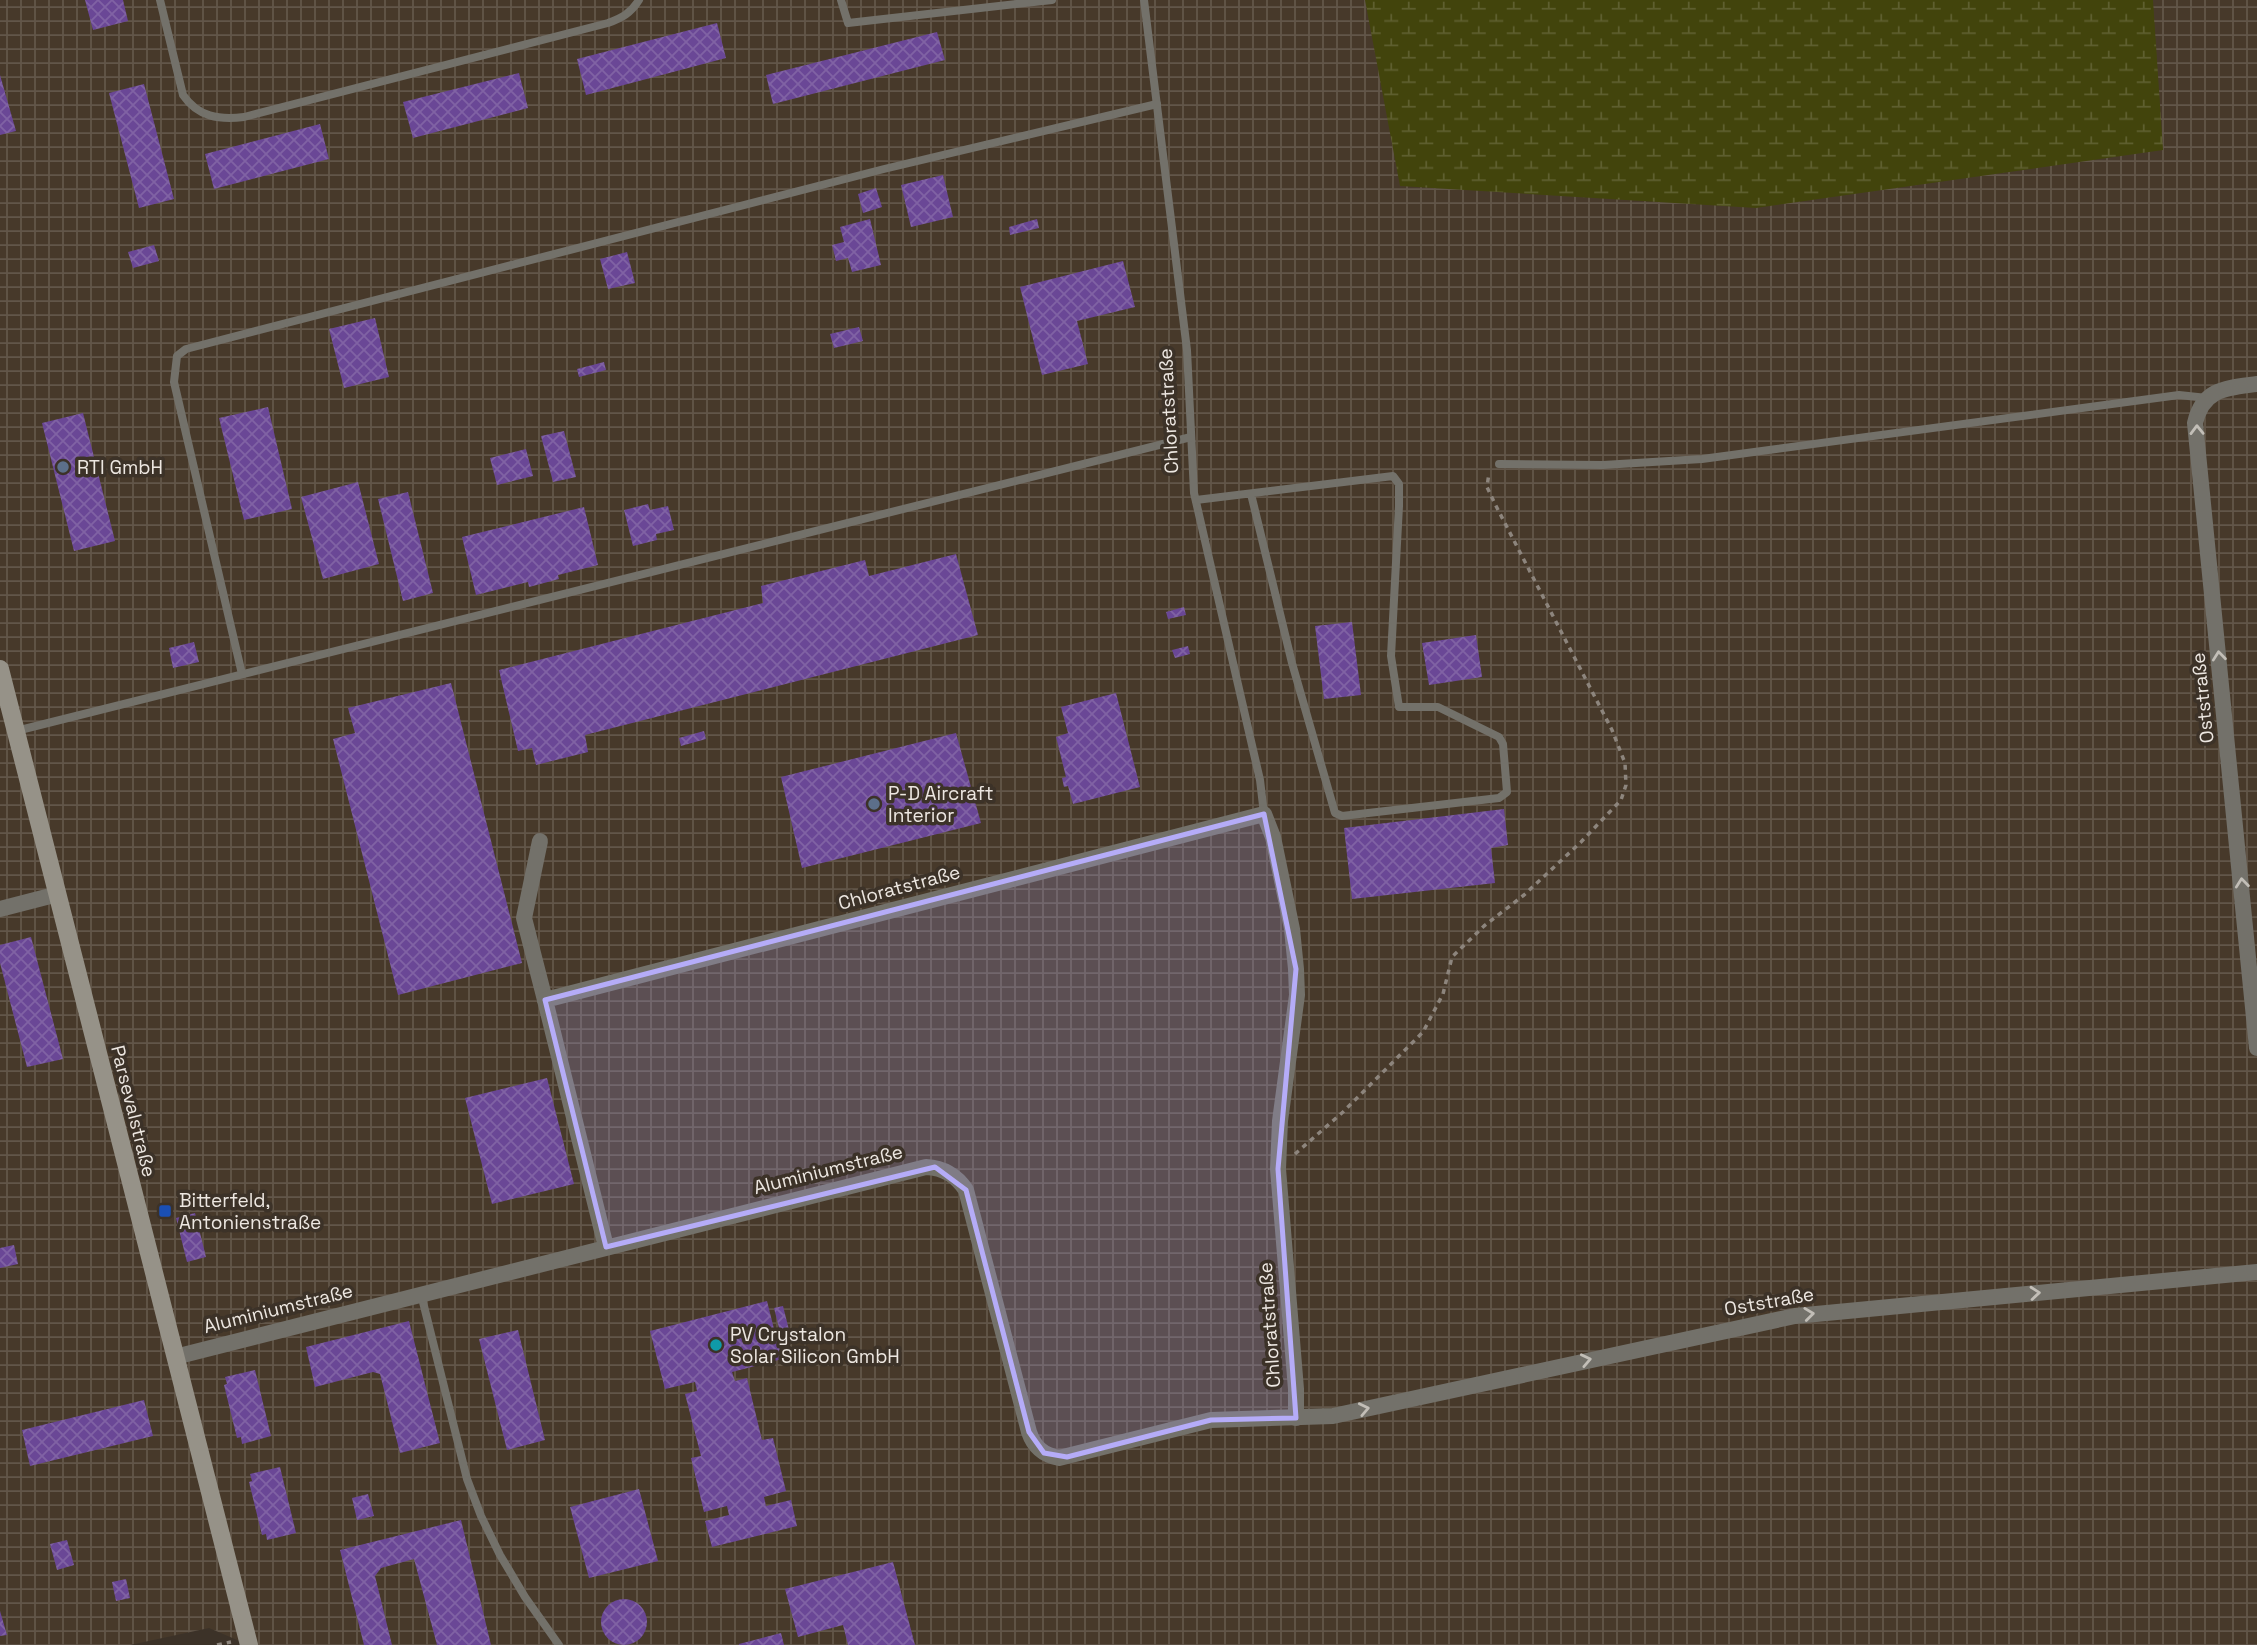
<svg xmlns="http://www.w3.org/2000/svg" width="2257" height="1645" font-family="'Space Grotesk',sans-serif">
<defs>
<pattern id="industrial-grid" width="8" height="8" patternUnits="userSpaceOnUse" patternTransform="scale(1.75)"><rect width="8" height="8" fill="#47392a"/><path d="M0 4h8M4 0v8" fill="none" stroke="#625649"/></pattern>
<pattern id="wetland-marsh" width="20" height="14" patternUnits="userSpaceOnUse" patternTransform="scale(1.75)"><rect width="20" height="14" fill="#42440c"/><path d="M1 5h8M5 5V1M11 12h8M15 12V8" fill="none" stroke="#5e5f2f"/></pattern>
<pattern id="building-cross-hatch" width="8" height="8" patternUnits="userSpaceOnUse" patternTransform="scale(1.75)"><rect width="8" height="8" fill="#6a4796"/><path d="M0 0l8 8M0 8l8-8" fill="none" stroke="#8062a4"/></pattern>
</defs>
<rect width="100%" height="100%" fill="#3c3228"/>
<path fill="url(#industrial-grid)" d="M0 0H2257V1645H249L209 1628 130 1645H0Z"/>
<path fill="url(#wetland-marsh)" d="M1365 0H2153L2163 150 1756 208 1400 186Z"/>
<g fill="url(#building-cross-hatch)">
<path d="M85 0H123L128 21 93 30Z"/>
<path d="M717 23 726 58 586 95 577 59Z"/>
<path d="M937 32 945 60 773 104 766 75Z"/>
<path d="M519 73 528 108 413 138 403 102Z"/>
<path d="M0 75 16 131 0 135Z"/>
<path d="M144 84 174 199 139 208 109 93Z"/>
<path d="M320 124 329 159 214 189 205 154Z"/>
<path d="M943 175 953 217 911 227 901 185Z"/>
<path d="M876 188 882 207 863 213 858 194Z"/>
<path d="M870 219 881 265 852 272 848 258 836 261 832 245 844 242 840 227Z"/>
<path d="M1037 219 1039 228 1010 235 1009 227Z"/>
<path d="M154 245 159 261 133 268 128 252Z"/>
<path d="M627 252 635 283 608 289 600 259Z"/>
<path d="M1123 261 1135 307 1077 321 1088 364 1042 375 1020 287Z"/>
<path d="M375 318 389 377 344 388 329 329Z"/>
<path d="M859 327 863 341 834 348 830 334Z"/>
<path d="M604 362 606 370 579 377 577 369Z"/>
<path d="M268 407 292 509 244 520 219 418Z"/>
<path d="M83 413 115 541 74 551 42 423Z"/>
<path d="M564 431 576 477 553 482 541 436Z"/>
<path d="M526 449 533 476 497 485 490 458Z"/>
<path d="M358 482 379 564 323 579 301 497Z"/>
<path d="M408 492 433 593 403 601 378 499Z"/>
<path d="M648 504 650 510 668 506 674 530 656 534 657 540 633 546 624 510Z"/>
<path d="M584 507 598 565 558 575 559 579 529 587 528 582 476 595 462 537Z"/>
<path d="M956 554 978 635 585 735 588 752 536 765 532 748 518 751 499 670 763 603 761 586 865 560 869 576Z"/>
<path d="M1184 607 1186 615 1168 619 1166 612Z"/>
<path d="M1352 622 1361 695 1324 699 1315 626Z"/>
<path d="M1476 635 1482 677 1429 685 1422 643Z"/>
<path d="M194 642 199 662 173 668 169 648Z"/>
<path d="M1188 646 1190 654 1175 658 1172 650Z"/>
<path d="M451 683 522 963 398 995 333 739 355 733 348 708Z"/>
<path d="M1116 693 1140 787 1073 804 1068 786 1064 787 1062 778 1066 777 1056 737 1068 733 1061 707Z"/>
<path d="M704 731 706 739 681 746 679 738Z"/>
<path d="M956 733 981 823 802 868 781 777Z"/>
<path d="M1504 809 1508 845 1491 848 1495 883 1352 899 1344 828Z"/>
<path d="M31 937 63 1059 27 1067 0 963V945Z"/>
<path d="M547 1078 574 1184 492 1204 465 1098Z"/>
<path d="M195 1213 206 1257 187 1262 176 1218Z"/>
<path d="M14 1245 18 1264 0 1268V1248Z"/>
<path d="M767 1301 774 1329 779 1328 774 1308 783 1306 789 1330 776 1333 782 1359 732 1372 735 1381 747 1378 762 1440 773 1438 786 1491 764 1497 766 1506 791 1500 797 1526 712 1547 705 1521 729 1515 727 1506 704 1512 691 1458 701 1456 685 1394 697 1391 695 1382 665 1389 650 1331Z"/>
<path d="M409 1321 440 1443 400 1453 380 1374 373 1372 315 1387 306 1347Z"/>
<path d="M518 1330 545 1440 507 1450 479 1339Z"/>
<path d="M255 1370 271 1436 242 1444 241 1437 237 1438 224 1385 227 1384 225 1377Z"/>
<path d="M144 1400 153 1436 30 1466 22 1430Z"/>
<path d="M280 1467 296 1533 267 1540 266 1534 262 1535 249 1482 252 1481 250 1474Z"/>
<path d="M639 1489 658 1561 589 1578 570 1507Z"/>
<path d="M368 1494 374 1516 357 1520 352 1498Z"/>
<path d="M461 1520 491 1645H437L414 1559 381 1568 375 1576 392 1645H364L340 1550Z"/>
<path d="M67 1540 74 1565 57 1570 50 1544Z"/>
<path d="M893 1562 915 1645H848L843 1625 798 1637 785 1589Z"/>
<path d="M126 1579 130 1598 116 1601 112 1582Z"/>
<circle cx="624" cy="1622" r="23"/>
<path d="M0 1611 7 1635 0 1636Z"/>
<path d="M781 1633 784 1645H739V1644Z"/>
</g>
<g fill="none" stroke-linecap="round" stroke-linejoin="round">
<g stroke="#8d857d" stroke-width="3.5" stroke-dasharray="5 5" stroke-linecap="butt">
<path d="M1295 1154 1343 1112 1423 1032 1443 994 1452 957 1484 926 1524 895 1581 842 1621 800 1626 785 1625 763 1612 730 1495 504 1487 487 1489 473"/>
<path d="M217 1645 231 1642"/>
</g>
<g stroke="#73716a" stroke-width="8">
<path d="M160 0 183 95C198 117 219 120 244 117L608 23C622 18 631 13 639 0"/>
<path d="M841 0 848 23 1052 0"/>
<path d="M1144 0 1187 350 1194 493 1260 780 1264 814"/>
<path d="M1499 464 1603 465 1702 459 2179 395 2207 398"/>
<path d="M1196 500 1393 476 1399 484V506L1391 656 1399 707H1438L1499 737 1503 744 1507 792 1499 798 1342 816 1335 813 1292 663 1251 494"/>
<path d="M242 674 174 382 177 356 186 349 884 169 1157 104"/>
<path d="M16 731 1191 437"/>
<path d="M421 1294 467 1479 481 1516 500 1555 525 1597 559 1645"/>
</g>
<g stroke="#73716a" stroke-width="16">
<path d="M2257 384C2227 388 2203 388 2195 423L2257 1048"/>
<path d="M540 841 524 918 545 1000"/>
<path d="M0 909 58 894"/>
<path d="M606 1247 545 1000 1264 814 1273 837 1292 929 1296 969 1297 995 1280 1121 1278 1169 1296 1389V1418"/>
<path d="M175 1357 926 1167C944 1168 956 1175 966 1190L1029 1432C1034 1447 1043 1455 1059 1458L1211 1420 1333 1416 1795 1316 2257 1272"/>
</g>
<path stroke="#969288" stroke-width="18" d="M0 669 249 1645"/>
</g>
<defs><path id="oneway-chevron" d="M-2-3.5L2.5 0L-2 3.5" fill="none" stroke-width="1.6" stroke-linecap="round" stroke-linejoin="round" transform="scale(1.75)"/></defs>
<g stroke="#c2beb7">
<use href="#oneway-chevron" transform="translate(2197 430) rotate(-91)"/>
<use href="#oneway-chevron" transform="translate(2219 656) rotate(-96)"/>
<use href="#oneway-chevron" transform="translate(2242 883) rotate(-96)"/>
<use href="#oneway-chevron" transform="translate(2035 1293) rotate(-5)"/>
<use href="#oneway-chevron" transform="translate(1809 1314) rotate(-7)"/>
<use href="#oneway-chevron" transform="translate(1586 1360) rotate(-12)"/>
<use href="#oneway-chevron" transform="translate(1364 1409) rotate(-12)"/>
</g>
<path fill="#b5acf8" fill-opacity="0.2" stroke="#b5acf8" stroke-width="5" stroke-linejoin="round" d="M1264 814 1296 969 1278 1169 1296 1418 1211 1420 1067 1457 1044 1453 1029 1432 966 1190 935 1167 606 1247 545 1000Z"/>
<g fill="#5c6f8a" stroke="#3c3228" stroke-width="2.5">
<circle cx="63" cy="467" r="7"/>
<circle cx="874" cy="804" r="7"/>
</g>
<rect fill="#1a4fb4" stroke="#3c3228" stroke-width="2.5" x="158" y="1204" width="14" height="14" rx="3.5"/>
<circle fill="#0f9aa8" stroke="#3c3228" stroke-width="2.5" cx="716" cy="1345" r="7"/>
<g text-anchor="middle" stroke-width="7" stroke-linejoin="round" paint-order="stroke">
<g font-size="19" fill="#ede7e1" stroke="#3c3228">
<text transform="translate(1168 411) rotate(-93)" y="7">Chloratstraße</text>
<text transform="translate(2202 698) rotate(-96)" y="7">Oststraße</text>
<text transform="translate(899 887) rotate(-15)" y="7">Chloratstraße</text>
<text transform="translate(134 1111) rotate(76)" y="7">Parsevalstraße</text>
<text transform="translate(828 1169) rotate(-14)" y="7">Aluminiumstraße</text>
<text transform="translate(1769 1301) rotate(-10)" y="7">Oststraße</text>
<text transform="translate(278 1308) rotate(-14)" y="7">Aluminiumstraße</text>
<text transform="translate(1269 1325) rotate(-94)" y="7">Chloratstraße</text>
</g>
<g font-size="19" fill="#ede7e1" stroke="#3c3228" text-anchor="start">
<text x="77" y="474">RTI GmbH</text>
<text x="888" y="800">P-D Aircraft<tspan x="888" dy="22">Interior</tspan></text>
<text x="179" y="1207">Bitterfeld,<tspan x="179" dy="22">Antonienstraße</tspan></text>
<text x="730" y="1341">PV Crystalon<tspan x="730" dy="22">Solar Silicon GmbH</tspan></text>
</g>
</g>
</svg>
